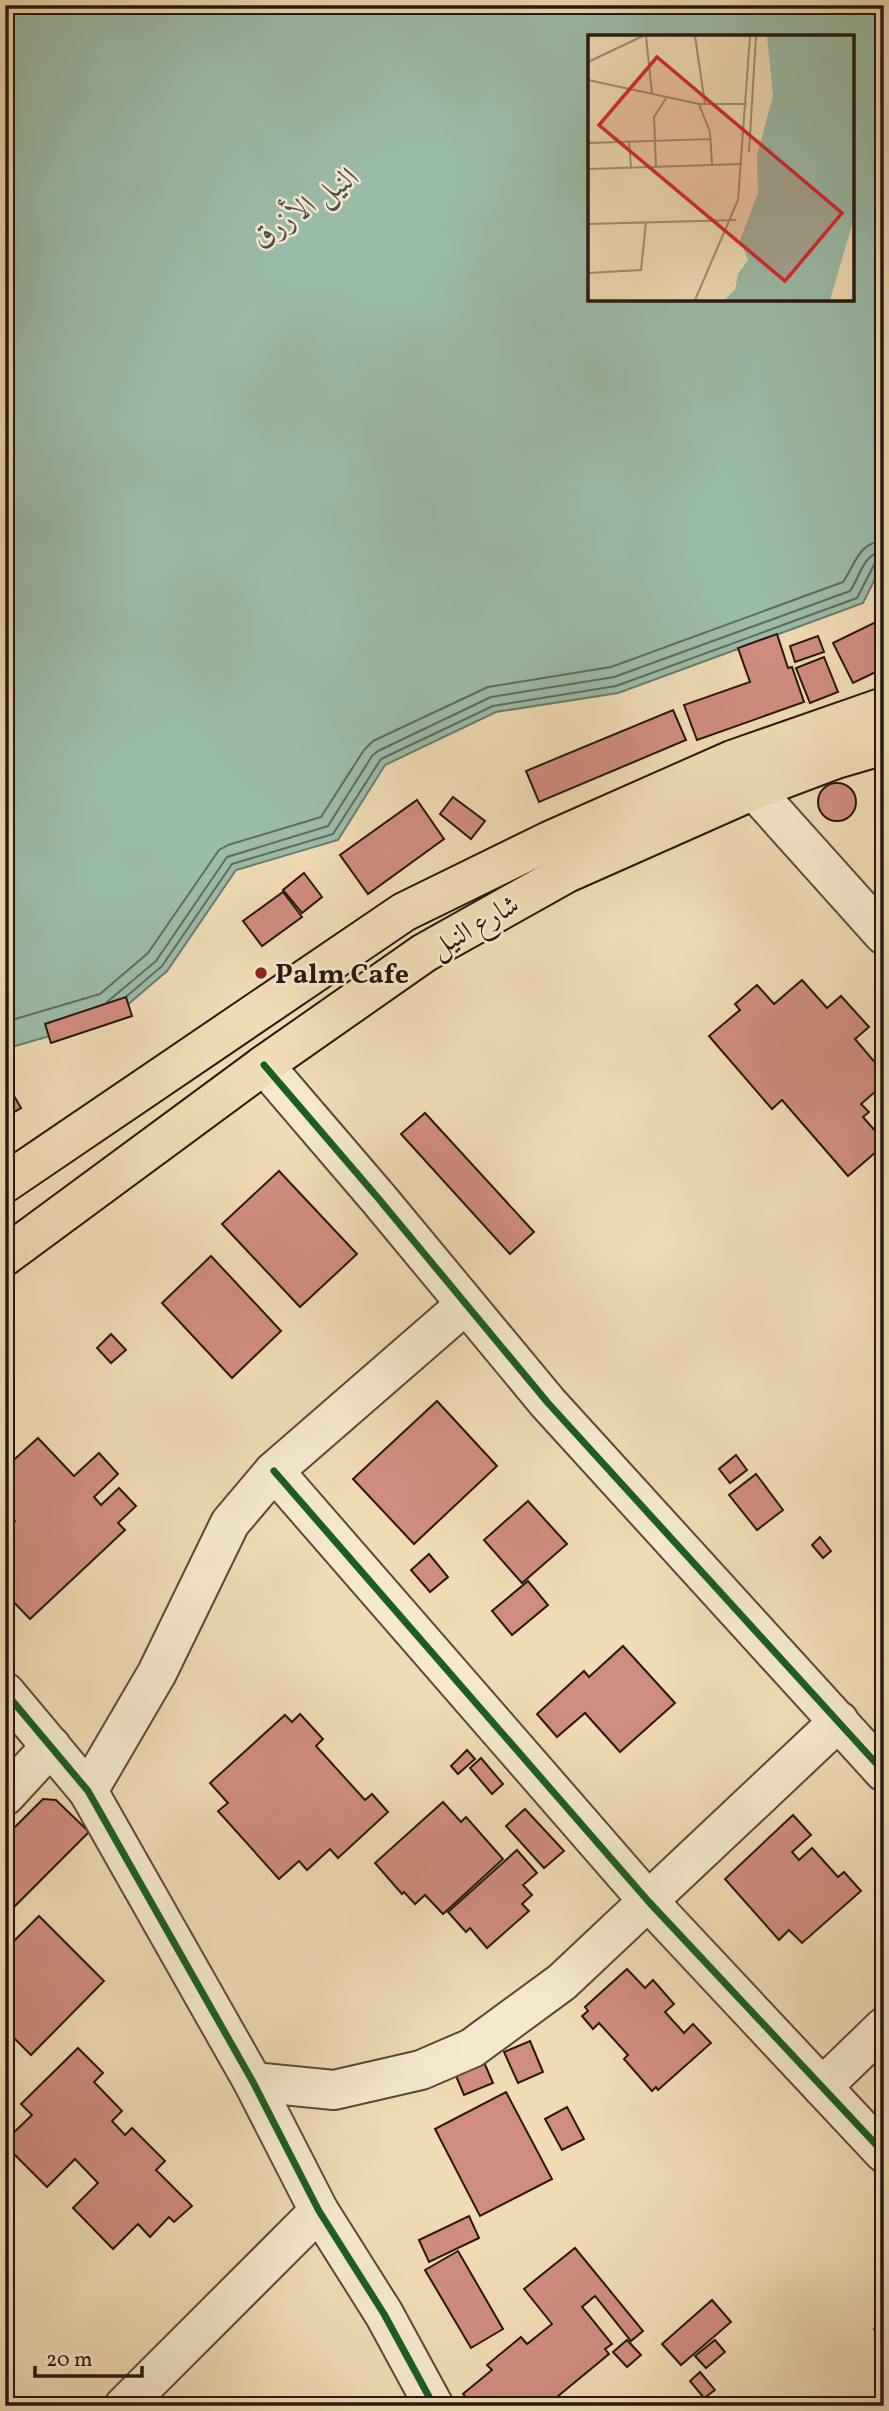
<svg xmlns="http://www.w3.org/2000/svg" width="889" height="2411" font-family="Vollkorn,Amiri,serif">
<rect width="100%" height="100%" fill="#efdbb5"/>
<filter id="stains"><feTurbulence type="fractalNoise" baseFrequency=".00286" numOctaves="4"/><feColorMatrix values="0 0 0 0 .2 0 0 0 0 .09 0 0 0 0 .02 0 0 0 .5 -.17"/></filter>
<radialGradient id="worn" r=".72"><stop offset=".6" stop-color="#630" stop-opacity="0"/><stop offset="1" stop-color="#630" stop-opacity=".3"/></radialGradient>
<path fill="#9bbca8" stroke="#6d7a6c" stroke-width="2" fill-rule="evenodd" d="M5 5H884V561L863 603 618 693 496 712 385 765 338 840 236 870 167 971 112 1018 5 1049ZM590 37H852V299H590Z"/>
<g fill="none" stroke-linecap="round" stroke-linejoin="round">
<g stroke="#616a5c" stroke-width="2">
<path d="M127 996 162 966 232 864 333 834 381 759 493 706 616 686 857 598 875 563 884 560"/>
<path d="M107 1002 156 961 227 857 328 826 372 756 378 751 491 697 614 677 850 591C860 577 863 553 884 551"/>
<path d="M5 1022 100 994 148 953 219 850 228 845 321 817 364 750 373 741 488 687 611 667 843 582C855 565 858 542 884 541"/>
</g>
</g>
<g fill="#d18c81" stroke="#271811" stroke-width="2">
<path d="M884 618V668L853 683 833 643Z"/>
<path d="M777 634 788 668 792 667 804 702 697 740 684 705 750 682 738 648Z"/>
<path d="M818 636 824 652 795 662 790 646Z"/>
<path d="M824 657 838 692 810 703 796 668Z"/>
<path d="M673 710 686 740 539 802 526 771Z"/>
<circle cx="837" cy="802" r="19"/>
<path d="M453 797 485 821 471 839 440 814Z"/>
<path d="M417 800 444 839 368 894 340 855Z"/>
<path d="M304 873 322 897 302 913 283 890Z"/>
<path d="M283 892 302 917 262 946 243 921Z"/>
<path d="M802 980 827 1008 841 996 869 1027 855 1039 884 1073V1084L861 1104 869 1112 863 1117 884 1141V1145L848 1176 782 1100 772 1109 709 1036 740 1010 735 1004 757 985 774 1004Z"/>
<path d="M126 997 132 1016 51 1043 45 1024Z"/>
<path d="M5 1080 21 1108 5 1117Z"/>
<path d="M425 1113 534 1232 510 1254 401 1134Z"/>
<path d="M279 1171 357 1254 300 1307 222 1224Z"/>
<path d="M211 1256 281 1331 232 1378 162 1303Z"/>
<path d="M111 1334 126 1350 111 1363 97 1348Z"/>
<path d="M437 1401 497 1466 414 1544 353 1479Z"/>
<path d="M38 1438 74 1476 99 1453 118 1474 94 1497 101 1505 119 1488 136 1506 118 1523 125 1530 30 1619 5 1593V1531L15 1521 5 1511V1468Z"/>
<path d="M736 1455 747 1470 730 1483 719 1469Z"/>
<path d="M756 1474 783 1510 757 1530 729 1495Z"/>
<path d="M528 1501 567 1544 522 1583 484 1540Z"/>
<path d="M820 1537 831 1551 823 1558 812 1545Z"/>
<path d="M429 1554 448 1577 430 1592 411 1570Z"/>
<path d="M528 1581 548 1605 512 1635 492 1611Z"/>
<path d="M623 1646 675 1703 620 1752 585 1713 557 1737 537 1714 584 1671 589 1677Z"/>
<path d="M300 1714 323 1739 316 1746 365 1800 372 1794 388 1812 338 1858 330 1849 307 1870 299 1861 279 1879 218 1811 228 1803 210 1783 285 1715 292 1722Z"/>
<path d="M467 1750 475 1759 458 1774 451 1766Z"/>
<path d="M481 1758 503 1784 492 1794 470 1768Z"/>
<path d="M43 1799 56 1800 89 1832 5 1916V1837Z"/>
<path d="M443 1802 461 1822 466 1817 503 1859 443 1914 425 1895 415 1904 404 1892 402 1894 375 1863Z"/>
<path d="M525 1809 564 1851 544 1868 506 1826Z"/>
<path d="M793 1815 811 1835 792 1852 799 1860 812 1848 838 1877 844 1872 861 1891 802 1943 789 1930 779 1940 725 1879Z"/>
<path d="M517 1850 537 1873 523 1885 532 1895 522 1904 529 1911 487 1948 470 1928 466 1932 448 1912Z"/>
<path d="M39 1916 104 1981 31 2055 5 2029V1950Z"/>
<path d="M627 1969 645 1988 653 1980 674 2004 665 2012 684 2033 693 2024 711 2043 658 2090 656 2087 652 2091 624 2059 628 2055 599 2023 593 2029 582 2016 588 2011 585 2007Z"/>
<path d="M530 2041 543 2072 518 2083 504 2052Z"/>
<path d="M78 2048 103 2073 94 2082 122 2111 112 2121 125 2135 132 2128 165 2161 156 2170 192 2206 174 2222 169 2217 150 2237 138 2224 113 2249 73 2208 98 2183 75 2159 47 2187 5 2145V2141L32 2115 21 2104Z"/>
<path d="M483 2060 493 2083 464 2095 454 2071Z"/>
<path d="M506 2092 552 2179 480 2216 435 2129Z"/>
<path d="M567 2107 584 2139 562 2150 545 2119Z"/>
<path d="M469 2216 479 2238 429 2262 419 2240Z"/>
<path d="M575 2248 643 2331 631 2341 595 2296 582 2307 612 2344 605 2349 609 2354 546 2406H473L463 2394 492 2370 487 2365 521 2337 527 2344 552 2324 524 2289Z"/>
<path d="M458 2251 503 2329 471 2348 425 2270Z"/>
<path d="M712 2300 731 2322 681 2365 662 2344Z"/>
<path d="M884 2321V2340L874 2329Z"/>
<path d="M627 2340 641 2355 627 2367 613 2352Z"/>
<path d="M715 2340 725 2352 706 2368 695 2356Z"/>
<path d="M700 2372 715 2390 704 2398 690 2381Z"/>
</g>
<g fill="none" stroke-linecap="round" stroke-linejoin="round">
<g stroke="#59493a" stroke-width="42">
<g id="minor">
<path d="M736 766 754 790 884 935"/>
<path d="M264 1065 378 1198 548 1403 884 1772"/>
<path d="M274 1471 649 1902 884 2153"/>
<path d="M5 1692 88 1791 253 2082 319 2211 384 2314 434 2406"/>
<path d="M88 1791 157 1673 230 1523 274 1471 465 1305"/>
<path d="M5 1796 51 1746"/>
<path d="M253 2082 334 2090 421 2070 472 2048 562 1982 839 1721"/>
<path d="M822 2087 884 2027"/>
<path d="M124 2406 319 2211"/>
</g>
</g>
<g stroke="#271811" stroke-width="42">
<g id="major">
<path d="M5 1183 404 912 549 841 732 760 884 707"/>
<path d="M5 1256 264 1065 424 953 567 873 754 790 836 759 884 745"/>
</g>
</g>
<use href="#minor" stroke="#f5e8cf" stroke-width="38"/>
<use href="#major" stroke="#efdbb5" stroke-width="38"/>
<g stroke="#f5e8cf" stroke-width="11">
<g id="cycleway">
<path d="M264 1065 378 1198 548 1403 884 1772"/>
<path d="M274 1471 649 1902 884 2153"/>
<path d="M5 1692 88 1791 253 2082 319 2211 384 2314 434 2406"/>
</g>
</g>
<use href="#cycleway" stroke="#1b5e20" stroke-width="7"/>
</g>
<circle fill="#8f2418" stroke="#f5e8cf" stroke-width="2.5" cx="261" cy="973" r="7"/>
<g text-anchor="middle" stroke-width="5" stroke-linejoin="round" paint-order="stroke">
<g font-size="28" fill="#271811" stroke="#f5e8cf">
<text transform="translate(474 925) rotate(-30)" y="10">شارع النيل</text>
</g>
<g font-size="28" font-weight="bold" fill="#271811" stroke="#f5e8cf" text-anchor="start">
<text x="275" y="983">Palm Cafe</text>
</g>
<g font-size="30" font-style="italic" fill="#505146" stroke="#f5e8cf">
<text transform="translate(305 206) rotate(-34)" y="10">النيل الأزرق</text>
</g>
</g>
<g transform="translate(588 35)">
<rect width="266" height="266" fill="#efdbb5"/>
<path d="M179 1H266V183L242 265H136L147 255 150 239 160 225 152 205 170 158 169 120 185 61Z" fill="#9bbca8"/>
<path fill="none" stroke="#9f8d73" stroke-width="2" d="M58 1 64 59M107 1 117 69M0 27 55 1M0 45 111 69H159M111 69 122 97 124 129M41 106 43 132M0 108 123 104M161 117 168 1M68 131 66 82 78 63M0 134 154 129M0 189 148 185M0 238 53 235 58 187M107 265 150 165 162 1"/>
<path fill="#d62828" fill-opacity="0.15" stroke="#d62828" stroke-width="3.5" d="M69 22 254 178 197 246 11 90Z"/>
<rect width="266" height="266" fill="none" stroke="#271811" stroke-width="3.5"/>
</g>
<rect width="889" height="2411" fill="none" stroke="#efdbb5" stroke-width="28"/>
<rect x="7" y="7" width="875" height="2397" fill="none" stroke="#271811" stroke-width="3.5"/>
<rect x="14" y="14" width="861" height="2383" fill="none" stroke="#271811" stroke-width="2"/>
<path d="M35 2366v10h107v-10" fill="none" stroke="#271811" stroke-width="3.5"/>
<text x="46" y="2366" font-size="21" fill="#271811" stroke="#f5e8cf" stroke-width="5" paint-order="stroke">20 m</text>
<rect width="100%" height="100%" filter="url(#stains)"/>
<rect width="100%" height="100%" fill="url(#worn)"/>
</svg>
